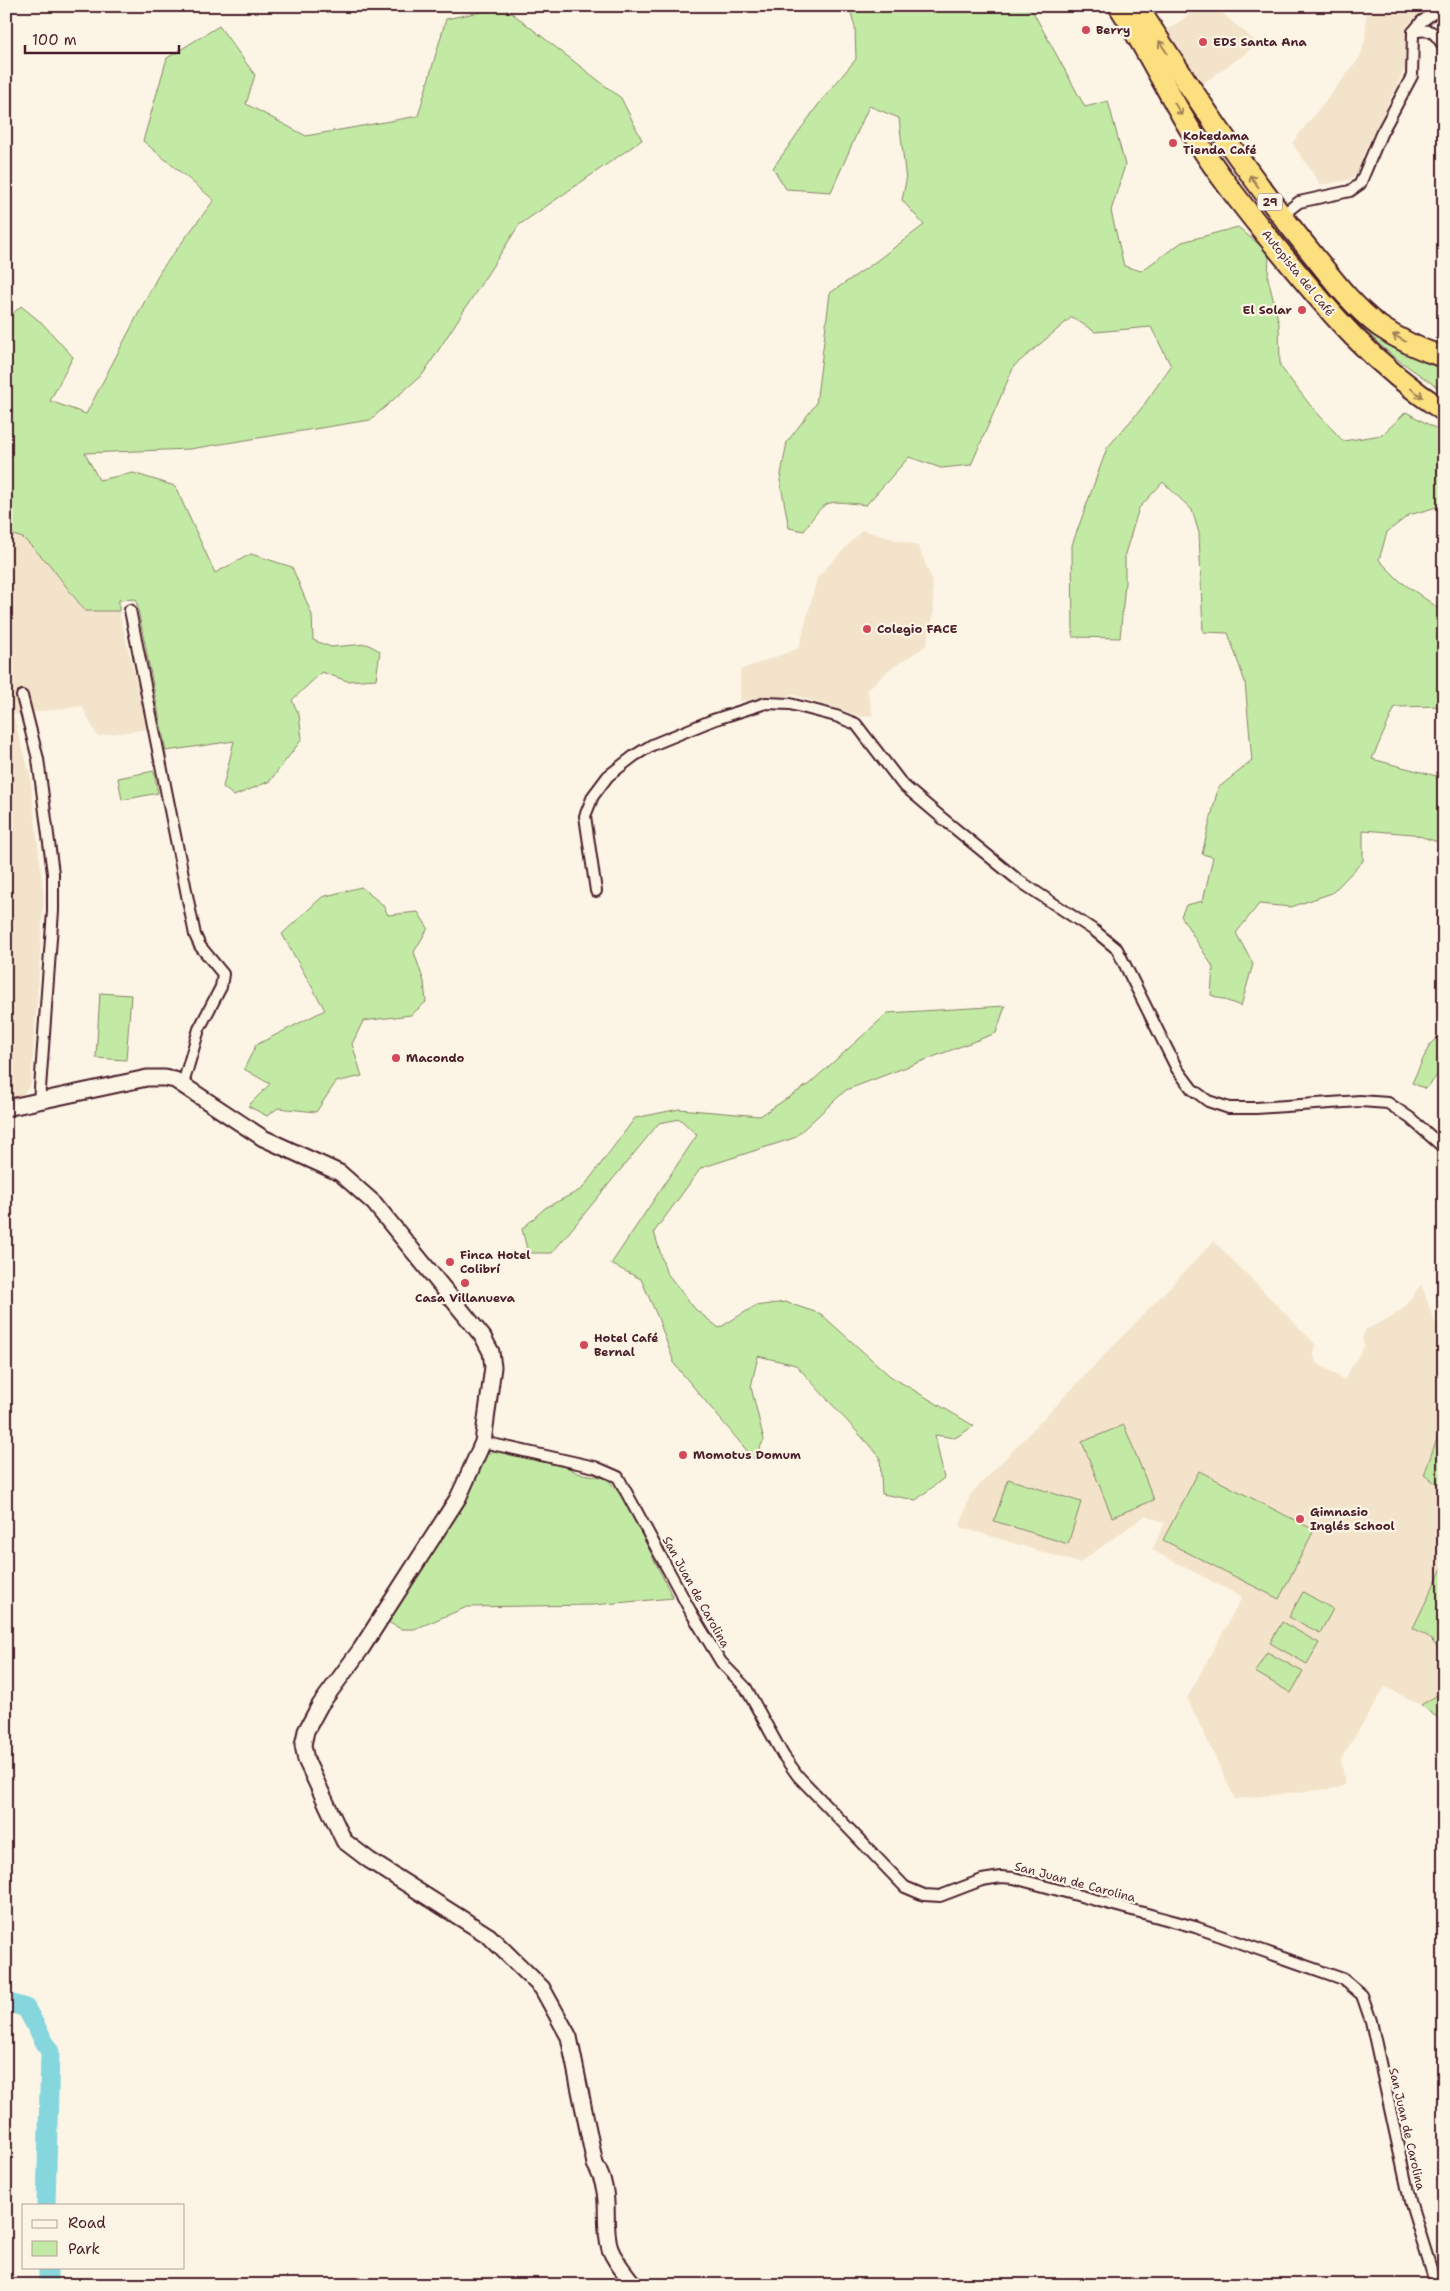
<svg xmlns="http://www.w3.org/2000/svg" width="1450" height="2291" font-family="'Shantell Sans',sans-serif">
<rect width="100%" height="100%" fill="#fcf5e5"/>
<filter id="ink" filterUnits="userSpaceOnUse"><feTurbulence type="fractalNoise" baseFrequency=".02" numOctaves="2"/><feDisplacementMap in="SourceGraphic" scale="10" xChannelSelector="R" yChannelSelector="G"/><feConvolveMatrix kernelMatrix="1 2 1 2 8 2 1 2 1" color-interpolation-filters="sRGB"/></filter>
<g filter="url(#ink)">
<g fill="#f3e3cb">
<path d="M1201 6H1213L1258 43 1242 56 1201 85 1166 31Z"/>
<path d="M1367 6H1432L1414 18 1408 25 1404 53 1406 67 1366 148 1357 173 1349 180 1321 185 1292 143 1360 57 1365 40Z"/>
<path d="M862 530 918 546 932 580 934 611 926 646 889 670 867 690 873 715 862 717 794 695 740 701V670L799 648 817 578Z"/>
<path d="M6 533 23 538 49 564 84 611H119L148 729 97 736 82 706 13 715 30 774 44 898 31 1085 19 1098 6 1099Z"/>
<path d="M1214 1241 1316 1345 1313 1353 1317 1363 1344 1380 1365 1345 1362 1339 1365 1330 1392 1317 1405 1307 1421 1284 1435 1323 1444 1324V1419L1424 1475 1444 1489V1564L1413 1628 1429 1637 1444 1656V1691L1421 1705 1385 1687 1341 1759 1345 1785 1337 1788 1235 1799 1187 1698 1242 1597 1152 1550 1165 1523 1146 1515 1079 1563 960 1527 970 1495Z"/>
</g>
<g fill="#c3eaa4" stroke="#868468">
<path d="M849 6H1021L1033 12 1085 107 1108 101 1125 165 1111 211 1124 266 1141 271 1182 242 1238 227 1269 253 1268 278 1279 324 1280 366 1310 405 1343 441 1382 435 1406 412 1444 433V505L1409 515 1387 532 1379 560 1400 581 1444 612V706L1395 707 1372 759 1444 778V844L1413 834 1363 830V861L1332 893 1291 907 1259 904 1236 933 1253 964 1241 1006 1211 995 1213 967 1181 916 1186 905 1203 901 1213 857 1202 854 1218 788 1252 761 1245 682 1228 633 1203 632 1199 533 1192 510 1163 482 1139 508 1125 554V583L1120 638 1073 637 1072 545 1107 448 1141 409 1171 366 1151 327 1095 332 1072 317 1014 366 971 465 941 468 909 457 866 505C828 501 826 496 804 531L789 528 780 480 787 442 816 404 830 293 871 265 924 225 902 200 906 181 899 118 869 106 831 192 786 189 773 168 818 105 856 59 855 27Z"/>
<path d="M504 7 621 98 642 140 519 225 423 374 370 420 190 449 85 453 99 480 133 473 175 486 215 573 251 554 292 567 312 615 313 640 331 647 367 644 380 651 376 679 347 681 322 672 292 700 299 715 302 739 270 781 234 796 223 787 234 741 166 751 136 599 119 600V611H85L49 564 23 538 6 533V320L21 306 43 324 73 357 50 401 86 414 161 270 214 200 143 141 167 58 219 26 255 75 246 104 306 136 418 116 446 19Z"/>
<path d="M1354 313 1444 359V392L1394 357 1349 317Z"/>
<path d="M154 771 158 793 122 800 118 778Z"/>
<path d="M361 887 383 905 388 915 418 912 428 928 414 952 424 982 426 1002 411 1015 363 1021 352 1044 362 1076 336 1082 316 1112 278 1108 267 1116 248 1106 270 1084 244 1069 256 1045 325 1010 282 934 322 897Z"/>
<path d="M100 993 131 995 126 1060 96 1058Z"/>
<path d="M1005 1006 996 1033 846 1090 794 1138 701 1168 654 1232 666 1272 695 1309 719 1328 755 1306 785 1302 821 1314 890 1376 974 1426 955 1438 935 1435 944 1478 916 1500 882 1494 880 1457 796 1365 758 1356 751 1387 764 1440 754 1459 675 1365 658 1318 641 1279 611 1264 697 1135 680 1119 659 1123 552 1253H528L522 1229 545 1208 582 1189 635 1118 679 1109 760 1116 809 1084 888 1013Z"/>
<path d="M1444 1032V1067L1426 1089 1412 1083 1430 1044Z"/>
<path d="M1444 1419V1489L1424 1475Z"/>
<path d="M1124 1425 1154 1500 1112 1517 1082 1442Z"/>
<path d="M494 1450 569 1468 577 1473 607 1478 625 1501 673 1598 593 1605 467 1607 415 1629H401L388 1622 464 1502 485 1456Z"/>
<path d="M1199 1471 1314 1530 1279 1599 1163 1540Z"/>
<path d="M1008 1479 1081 1502 1068 1544 994 1521Z"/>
<path d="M1444 1564V1656L1429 1637 1413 1628Z"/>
<path d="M1303 1592 1333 1609 1320 1633 1289 1617Z"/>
<path d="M1282 1622 1319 1643 1307 1664 1270 1643Z"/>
<path d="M1267 1652 1303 1672 1291 1693 1255 1672Z"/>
<path d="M1444 1691V1723L1421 1705Z"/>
</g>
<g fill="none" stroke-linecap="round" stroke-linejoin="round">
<g stroke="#85d6dd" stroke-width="19">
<path d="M6 2002 26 2008 50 2052 46 2205"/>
<path d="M48 2267V2285"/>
</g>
<g stroke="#4a1f2b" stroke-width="14">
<g id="street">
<path d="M1413 32C1431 28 1434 31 1444 47"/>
<path d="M1281 216 1299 202 1350 191 1360 184 1381 134 1412 76 1413 32 1421 22 1443 6"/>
<path d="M130 610 195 935 200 946 223 974 221 987 199 1029 183 1084"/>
<path d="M22 696 38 759 53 873V911L39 1102"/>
<path d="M596 891 585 816 593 796 608 776 634 756 652 745 713 720 766 703 790 704 836 716 856 724 902 784 942 818 1018 880 1095 931 1117 949 1177 1069 1192 1089 1208 1101 1229 1108H1256L1360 1101 1388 1103 1410 1118 1444 1148"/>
<path d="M483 1442 595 1467 618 1477 692 1614 721 1662 746 1688 783 1755 798 1776 905 1887 924 1895 940 1896 982 1880 1001 1877 1014 1878 1195 1927 1343 1979 1362 1995 1371 2021 1410 2201 1436 2285"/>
</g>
</g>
<g stroke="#4a1f2b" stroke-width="19">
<path id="secondary" d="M6 1108 147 1078H165L175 1080 263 1138 340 1173 374 1203 483 1337 491 1352 493 1367 483 1442 464 1485 458 1498 361 1649 320 1705 306 1731 303 1745 306 1760 344 1841 369 1860 489 1936 542 1988 569 2037 595 2164C614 2197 601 2218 610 2249 615 2262 626 2274 634 2285"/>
</g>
<g stroke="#4a1f2b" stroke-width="24">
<g id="highway">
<path d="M1119 6C1145 46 1166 90 1191 131 1216 173 1246 210 1276 247 1329 312 1373 365 1444 411"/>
<path d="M1137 6C1191 90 1246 173 1310 251 1331 277 1352 306 1379 326 1399 340 1421 350 1444 357"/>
</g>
</g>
<use href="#street" stroke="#fcf5e5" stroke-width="10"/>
<use href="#secondary" stroke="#fcf5e5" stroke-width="15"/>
<use href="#highway" stroke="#fce080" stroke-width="20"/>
</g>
<defs><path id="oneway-shaft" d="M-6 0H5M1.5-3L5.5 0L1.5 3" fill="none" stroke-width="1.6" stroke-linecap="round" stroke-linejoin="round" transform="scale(1.25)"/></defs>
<g stroke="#a38056">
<use href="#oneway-shaft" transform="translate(1163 47) rotate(-123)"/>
<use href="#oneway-shaft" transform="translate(1178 109) rotate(60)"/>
<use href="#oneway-shaft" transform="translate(1254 181) rotate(-126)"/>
<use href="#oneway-shaft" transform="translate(1399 338) rotate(-151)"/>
<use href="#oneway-shaft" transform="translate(1417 393) rotate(36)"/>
</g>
</g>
<g fill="#d1495b" stroke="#fcf5e5" stroke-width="2">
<circle cx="1086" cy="30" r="5"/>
<circle cx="1203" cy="42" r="5"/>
<circle cx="1173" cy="143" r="5"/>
<circle cx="1302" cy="310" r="5"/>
<circle cx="867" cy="629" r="5"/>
<circle cx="396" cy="1058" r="5"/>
<circle cx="450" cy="1262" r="5"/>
<circle cx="465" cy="1283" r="5"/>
<circle cx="584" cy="1345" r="5"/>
<circle cx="683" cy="1455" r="5"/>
<circle cx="1300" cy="1519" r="5"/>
</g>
<g text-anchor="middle" stroke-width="4.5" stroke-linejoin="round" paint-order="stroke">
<rect fill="#fcf5e5" stroke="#7f5f63" stroke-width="1" x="1257.5" y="193.5" width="25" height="17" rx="4"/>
<g font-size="11" font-weight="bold" fill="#4a1f2b">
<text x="1270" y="206">29</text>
</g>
<g font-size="12" font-weight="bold" fill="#4a1f2b" stroke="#fcf5e5" text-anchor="start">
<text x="1096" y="34">Berry</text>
<text x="1213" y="46">EDS Santa Ana</text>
<text x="1183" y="140">Kokedama<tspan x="1183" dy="14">Tienda Café</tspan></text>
<text x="1292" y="314" text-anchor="end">El Solar</text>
<text x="877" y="633">Colegio FACE</text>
<text x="406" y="1062">Macondo</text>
<text x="460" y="1259">Finca Hotel<tspan x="460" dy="14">Colibrí</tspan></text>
<text x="465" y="1302" text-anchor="middle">Casa Villanueva</text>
<text x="594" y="1342">Hotel Café<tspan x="594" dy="14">Bernal</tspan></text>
<text x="693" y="1459">Momotus Domum</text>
<text x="1310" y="1516">Gimnasio<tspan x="1310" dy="14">Inglés School</tspan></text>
</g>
<g font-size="12" fill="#4a1f2b" stroke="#fcf5e5">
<text transform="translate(1298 273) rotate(51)" y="4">Autopista del Café</text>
<text transform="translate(696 1592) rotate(61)" y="4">San Juan de Carolina</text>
<text transform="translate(1075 1882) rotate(15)" y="4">San Juan de Carolina</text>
<text transform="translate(1407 2129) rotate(77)" y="4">San Juan de Carolina</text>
</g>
</g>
<rect width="1450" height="2291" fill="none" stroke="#fcf5e5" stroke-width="25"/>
<rect x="12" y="12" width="1425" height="2266" fill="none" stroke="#4a1f2b" stroke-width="2" filter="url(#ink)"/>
<rect x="22" y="2204" width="162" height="65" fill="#fcf5e5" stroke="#b59f9b"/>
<rect x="32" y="2220" width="25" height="8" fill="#fcf5e5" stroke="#b59f9b"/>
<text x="68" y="2228" font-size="15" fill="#4a1f2b">Road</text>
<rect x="32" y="2241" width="25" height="15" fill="#c3eaa4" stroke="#b59f9b"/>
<text x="68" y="2254" font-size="15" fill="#4a1f2b">Park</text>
<path d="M25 45v8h154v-8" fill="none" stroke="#4a1f2b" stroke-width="2.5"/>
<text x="32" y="45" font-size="15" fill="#4a1f2b" stroke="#fcf5e5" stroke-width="4" paint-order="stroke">100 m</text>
</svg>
